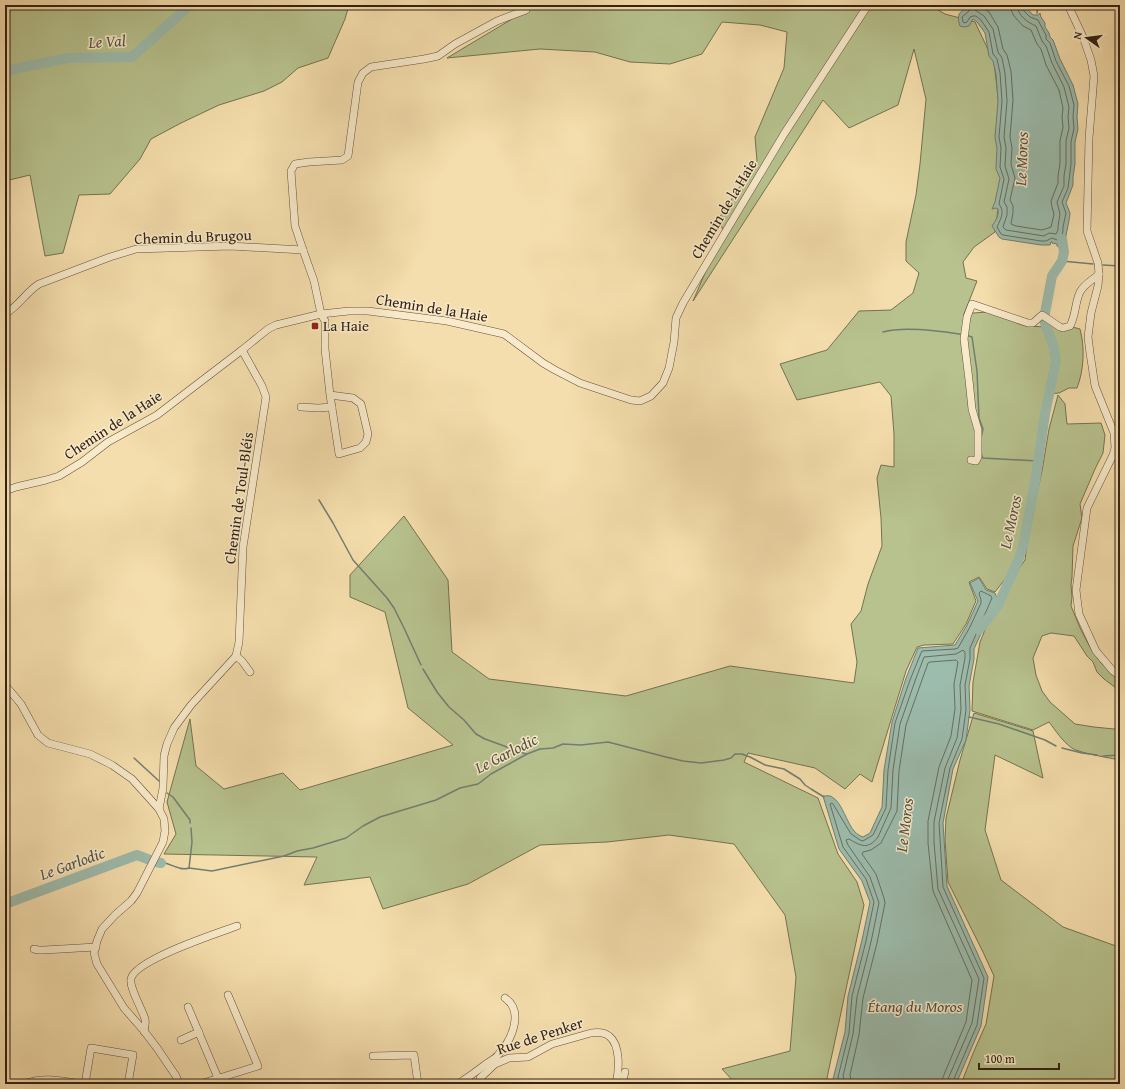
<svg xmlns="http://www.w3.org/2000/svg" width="1125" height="1089" font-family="'Gentium Book Plus',serif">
<rect width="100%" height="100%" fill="#f5dead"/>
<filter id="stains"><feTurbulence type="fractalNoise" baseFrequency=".005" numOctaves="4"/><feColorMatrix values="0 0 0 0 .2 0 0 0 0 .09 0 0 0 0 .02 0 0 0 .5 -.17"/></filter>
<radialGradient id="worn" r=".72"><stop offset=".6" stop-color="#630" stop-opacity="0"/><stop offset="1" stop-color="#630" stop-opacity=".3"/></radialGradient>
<g fill="#b7c28e" stroke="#757251">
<path d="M5 5H349L345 19 328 58 298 68 282 82 264 91 219 105 181 123 151 139 140 159 110 194 79 195 63 253 45 256 30 175 5 181Z"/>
<path d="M519 5H930L945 14 975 22 994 62 1001 122 1002 178 995 232 974 247 963 262 966 278 977 281 964 314V322L973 313 987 312 1026 326 1047 327 1053 323 1061 324 1080 329C1085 348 1084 370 1077 388H1069L1059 393 1047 394 1041 455 1029 494 1027 522 1020 551 1019 561 995 592 987 589 979 577 969 582 976 601 966 624 953 644 924 645 917 647 906 671 872 782 860 774 845 789 815 768 748 753 744 762 818 798 838 854 857 882 864 905 827 1078 831 1084H736L722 1069 790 1051 796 977 785 915 734 844 669 835 607 842 540 845 468 884 383 909 370 877 304 885 317 857 164 854 176 834 167 802 190 719 196 766 224 789 283 773 300 790 453 745 408 708 385 612 350 597V575L404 516 448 580 452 652 489 679 626 696 730 666 854 683 857 662 851 624 861 611 868 584 882 546 881 518 877 478 881 465 894 467V434L891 396 880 382 797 400 780 364 827 350 859 311 891 310 913 293 919 273 906 261V242L916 195 920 164 926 99 914 49 898 105 849 128 823 100 693 301 723 231 719 218 757 161 755 137 784 68 787 32 760 25 722 22 702 54 670 64 630 62 595 52 540 49 447 58 527 10Z"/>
<path d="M1058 395 1065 404 1067 424 1101 423 1105 435 1103 453 1095 469 1080 504 1082 518 1073 546 1072 577 1071 585 1072 597 1071 606 1081 630 1090 647 1102 664 1114 676 1120 679V691L1104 679 1097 672 1093 662 1087 656 1074 636 1051 633 1042 636 1033 658 1036 675 1042 691 1050 702 1075 724 1094 727 1114 729 1120 726V760C1110 758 1079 753 1072 748 1062 741 1056 731 1049 722L1033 730 972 711 973 682 980 642 989 620 1004 590 1025 560 1029 529 1042 471 1049 429Z"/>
<path d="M974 713 1033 731 1043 778 995 755 985 830 1001 880 1063 927 1116 946H1120V1084H961L974 1051 986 1024 994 976 983 952 948 882 945 840 946 818 960 760Z"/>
</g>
<g fill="#9cbcad" stroke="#727e70">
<path d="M966 5H1024L1033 15H1038L1040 13 1041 17 1045 23V27L1049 33 1050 37 1053 40 1060 59 1073 85 1078 104 1077 117 1078 129 1075 142V164L1073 177V185L1066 203C1067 206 1069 210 1070 213 1070 216 1067 231 1066 235 1065 240 1066 246 1065 252L1062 251V249L1057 246V244L1052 243V242H1051L1050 245H1041L1002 239 999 237 992 226C996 220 999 216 998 209L996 208 992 209 995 202 1000 178 996 169 997 148 995 137 998 101 996 74 993 61 989 56 985 33 977 22 973 19 969 26 964 27 960 26C957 18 958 12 965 9Z"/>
<path d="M979 578 986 590 995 593 997 598 974 649V659L969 686 970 710 966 740 953 769 943 823 947 886 988 977 981 1026 956 1084H838L833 1079 845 1032 848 996 862 940 870 902 862 881 839 849 823 796C826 796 830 795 832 797 842 802 847 824 855 832 857 834 860 836 863 837L870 833 882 807 884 770 892 722 906 678 918 648 955 645 967 625 978 601 970 583Z"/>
</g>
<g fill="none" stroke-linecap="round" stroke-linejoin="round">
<g stroke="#686e60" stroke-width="1">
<path d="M970 5 969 11 962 17 963 22 964 23 967 22 970 17 973 16H976L981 20 989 32 993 54 997 59 1000 73 1002 101 999 137 1001 148 1000 167 1004 179 999 204C1005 212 1001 218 997 227L1001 234 1003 235 1041 241H1046L1052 238 1060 241 1062 239V235L1063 231V227L1066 213 1062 202 1068 188 1071 164V142L1074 128 1073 117 1074 105 1069 86 1056 61 1050 43 1046 39V35L1040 24 1038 20 1030 17 1022 9V5"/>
<path d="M975 5V10L984 16 993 29 998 52 1002 58 1005 73 1007 101 1004 137 1006 148 1005 166 1009 179 1004 202 1007 207V215L1003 227 1006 230 1044 236 1049 233 1056 234 1058 230V226L1060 214 1057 202 1064 186V176L1066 164V141L1069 128 1068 117 1069 107 1064 87 1052 63 1046 46 1042 41 1036 26C1027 22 1018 16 1017 5"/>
<path d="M981 5 982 7 989 12 998 27 1003 49 1007 55 1011 71 1013 100 1010 137 1012 148 1011 164 1015 178 1010 200 1013 206V213L1011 224 1016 226 1042 230 1051 227 1054 214 1052 207 1051 201 1058 183V176L1060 163V141L1063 127 1062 117 1063 108 1059 90 1046 65 1041 49 1037 44 1031 30 1023 26 1014 16 1011 10V5"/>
<path d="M841 1084 838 1077 849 1033 852 996 866 941 874 902 866 879 843 847 830 804 832 803 833 804 851 834 860 840 863 841 873 835 886 808 888 770 895 723 910 680 921 653 922 651 955 649 958 648 970 627 981 603V600L979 593 981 591 991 596 992 598 970 648V659L965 685 966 710 962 739 950 768 939 823 943 887 984 978 977 1025 953 1081V1084"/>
<path d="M846 1084 843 1076 853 1034 857 997 871 942 879 903 870 877 848 845 846 840 849 839C861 846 868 850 878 837L891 808 893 770 900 724 915 681 924 657 956 654 963 650 965 652V658L960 685 961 709 957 738 945 768 934 822V842L938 889 979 979 972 1023 948 1079 947 1084"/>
<path d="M852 1084 850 1075 859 1035 863 998 877 943 885 903 884 898 876 874 862 854 863 852 871 850 881 843 897 811 899 771 906 725 928 663 930 662 956 660 958 662 954 684 955 709 951 736 939 767 928 821V843L933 891 972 980 966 1022 943 1077 941 1084"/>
</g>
<g stroke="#727e70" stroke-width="1.5">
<path d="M1037 13 1038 5"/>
<path d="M1062 261 1093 264"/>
<path d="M1103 265 1120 266"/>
<path d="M883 332C904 326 938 331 960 334"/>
<path d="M969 336 972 337 977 371 979 418 983 429 981 438"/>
<path d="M981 452 982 456 983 458 1038 461"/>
<path d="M319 500 333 523 353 560 387 598 394 608 404 628 421 665"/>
<path d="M423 669 437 692 449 707 464 720 476 734 485 739 526 754"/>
<path d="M969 717 999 724 1045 740 1056 746"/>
<path d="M1062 748 1082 753 1097 755"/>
<path d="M1103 756 1120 755"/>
<path d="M134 758 159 781"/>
<path d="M167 793 173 797 190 820V823"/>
<path d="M165 863C173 865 181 871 189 868L212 871 284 856 297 851 313 848 346 838 363 826 380 817 436 800 460 788 478 784 491 774 527 754 540 749 553 748 563 744 581 745 608 742 666 757 683 761 701 763 724 760 731 758 735 754H742L750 757 765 765 784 769 800 779 805 785 811 789 824 797"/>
<path d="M189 868 192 842 191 828"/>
</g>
<g stroke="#9cbcad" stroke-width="10">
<path d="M5 71 68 58 132 57 189 6 193 5"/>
<path d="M979 630 997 607 1018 561 1023 546 1035 482 1045 414 1056 361 1053 345 1045 323V313L1052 276 1062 261 1064 252 1062 239"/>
<path d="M156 862 161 863"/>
<path d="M5 904 137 855 150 860"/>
</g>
<g stroke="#64503a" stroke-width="8">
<g id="minor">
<path d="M1068 5 1083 37 1091 60 1094 76 1089 138 1087 231 1098 263 1099 274 1098 286 1091 313 1088 337 1090 353 1095 386 1114 433 1115 448 1113 455 1087 508 1076 590 1079 614 1096 651 1113 671 1120 676"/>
<path d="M5 314C19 306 26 292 39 284L110 257 136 249 230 246 303 250"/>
<path d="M330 395 353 398 361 404 368 434 366 442 360 448 339 454 330 395 325 349V321L321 314 314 281 303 250 295 226 291 171 295 164 309 162 342 160 348 156 358 82 363 73 371 67 424 59 438 56 455 44 497 21 526 10 525 5H519"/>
<path d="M301 407 318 408 332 407"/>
<path d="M971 460 976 461 978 457V430L972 409 969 380 964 339 967 317 972 304 1028 323H1033L1042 315 1060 327 1063 328 1070 326C1076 315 1075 302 1080 292 1084 284 1093 280 1099 274"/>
<path d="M5 491 16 487 46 480 59 476 82 462 108 442 157 415 242 350 268 329 276 325 321 314 349 311H368L447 321 504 334 543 363 555 370 580 383 631 400 640 401 651 396 663 383 669 368 674 342 676 318 683 303 784 134 868 5"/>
<path d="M236 656 242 661 250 672"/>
<path d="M5 685 21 704 38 735 48 743 90 754 112 765 132 779 159 809 164 819 165 831 163 842 137 893 131 901 115 915 102 929 97 941 94 953 97 964 124 1008 144 1031 157 1048 176 1076 179 1084"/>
<path d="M159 809 163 788 164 756 167 744 174 728 191 705 236 656 239 642 243 547 266 397 262 386 242 350"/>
<path d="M34 949 38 950H44L96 947"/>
<path d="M188 1007 218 1078"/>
<path d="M144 1031C145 1027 146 1023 145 1019 142 1009 129 987 131 979 134 960 218 933 237 926"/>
<path d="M181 1040 199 1032"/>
<path d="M373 1056 414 1055 418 1084"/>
<path d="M24 1084C43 1077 61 1080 80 1084"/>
<path d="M85 1084 91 1048 133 1055 128 1084"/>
<path d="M200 1084 258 1066 228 995"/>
<path d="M458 1084C467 1078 477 1071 486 1064 490 1061 495 1059 498 1055 511 1041 525 1012 505 998"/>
<path d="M479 1084 480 1078 495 1064 509 1058 528 1057 552 1044 591 1033C597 1032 604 1032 609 1036 621 1045 619 1071 616 1084"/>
<path d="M622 1084 625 1072"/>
</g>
</g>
<use href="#minor" stroke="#f8eaca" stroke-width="7"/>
</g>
<rect fill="#8f2418" stroke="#f8eaca" stroke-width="1.5" x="311" y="322" width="8" height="8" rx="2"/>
<g text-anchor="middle" stroke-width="3" stroke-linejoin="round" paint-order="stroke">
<g font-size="15" fill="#332114" stroke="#f8eaca">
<text transform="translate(724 209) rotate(-59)" y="5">Chemin de la Haie</text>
<text transform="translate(193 237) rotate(-2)" y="5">Chemin du Brugou</text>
<text transform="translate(432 308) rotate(9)" y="5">Chemin de la Haie</text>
<text transform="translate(113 425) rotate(-33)" y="5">Chemin de la Haie</text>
<text transform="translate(239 498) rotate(-82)" y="5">Chemin de Toul-Bléis</text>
<text transform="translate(540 1036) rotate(-18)" y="5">Rue de Penker</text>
</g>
<g font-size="15" fill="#332114" stroke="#f8eaca" text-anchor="start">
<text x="323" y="331">La Haie</text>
</g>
<g font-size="16" font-style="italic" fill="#525042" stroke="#f8eaca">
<text transform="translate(107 41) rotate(-3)" y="6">Le Val</text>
<text transform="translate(1021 159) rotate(-88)" y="6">Le Moros</text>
<text transform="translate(1010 522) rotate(-78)" y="6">Le Moros</text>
<text transform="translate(506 753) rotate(-27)" y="6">Le Garlodic</text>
<text transform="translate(904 825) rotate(-83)" y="6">Le Moros</text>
<text transform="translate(72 863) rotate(-20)" y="6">Le Garlodic</text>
<text x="915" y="1012">Étang du Moros</text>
</g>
</g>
<rect width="1125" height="1089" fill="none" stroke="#f5dead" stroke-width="20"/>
<rect x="6" y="6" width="1113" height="1077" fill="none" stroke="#332114" stroke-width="2"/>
<rect x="10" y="10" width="1105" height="1069" fill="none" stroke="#332114"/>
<g transform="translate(1087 38) rotate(284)" stroke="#f8eaca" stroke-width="3" paint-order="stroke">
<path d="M0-3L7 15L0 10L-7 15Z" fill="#332114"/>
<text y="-6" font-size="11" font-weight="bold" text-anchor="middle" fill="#332114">N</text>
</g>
<path d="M979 1063v6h80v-6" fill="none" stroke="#332114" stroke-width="2"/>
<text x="985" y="1063" font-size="12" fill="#332114" stroke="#f8eaca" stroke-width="3" paint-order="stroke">100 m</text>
<rect width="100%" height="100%" filter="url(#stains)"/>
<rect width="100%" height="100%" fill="url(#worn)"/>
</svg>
